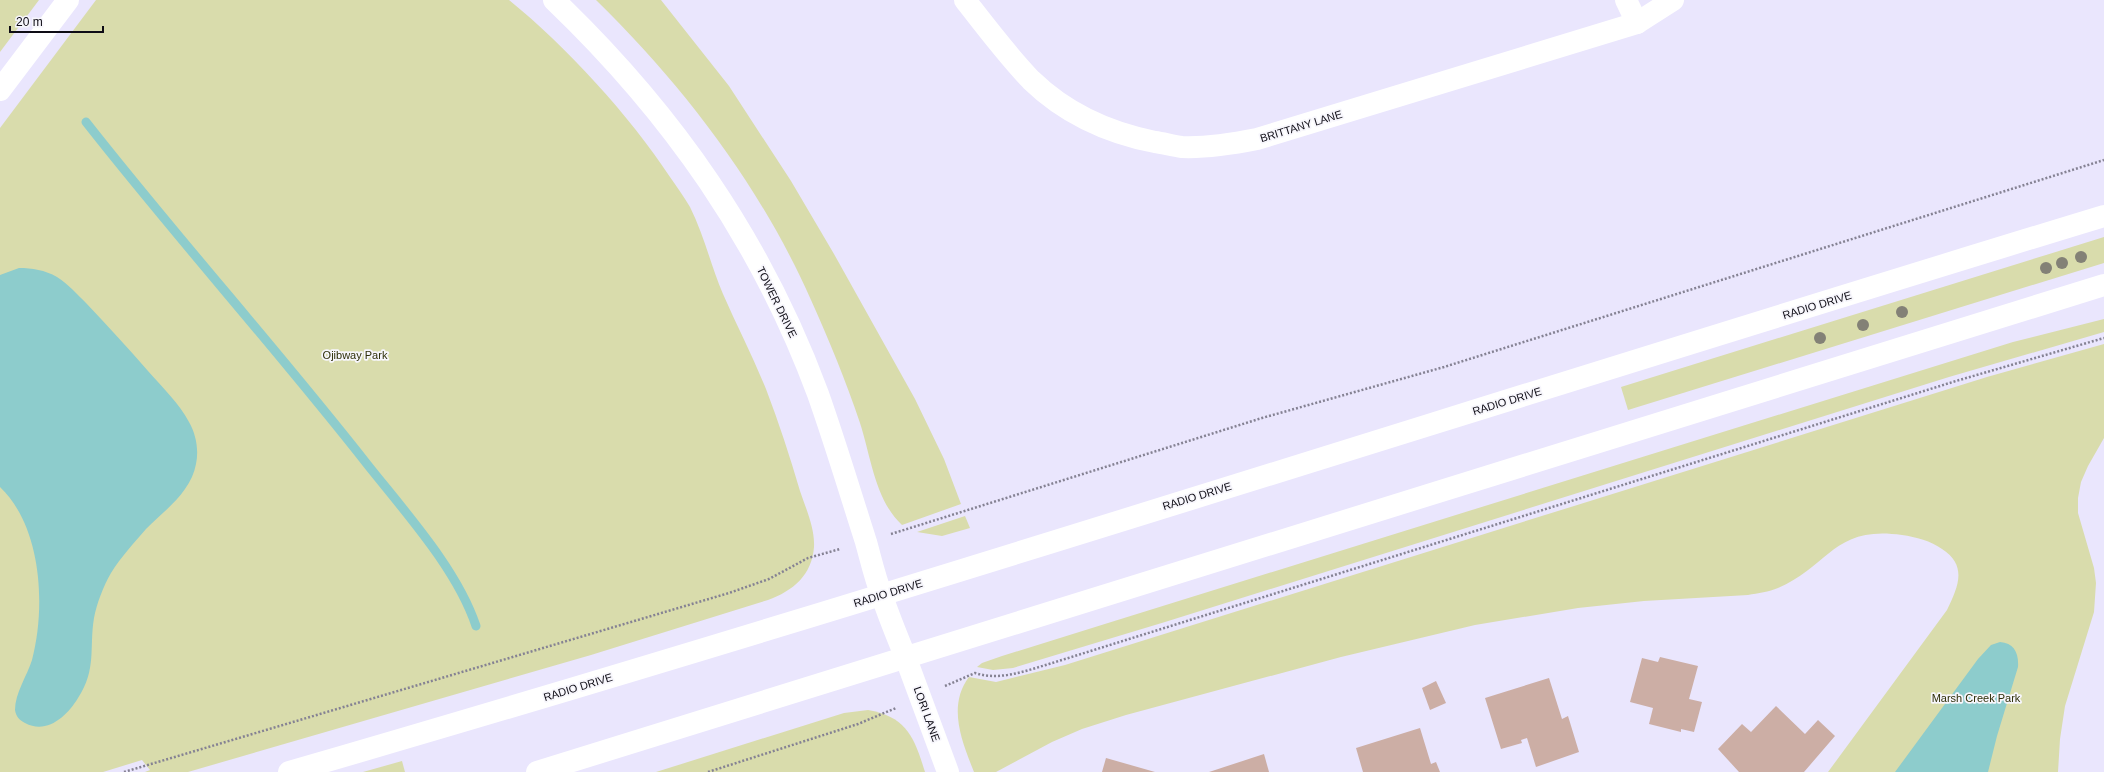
<svg xmlns="http://www.w3.org/2000/svg" width="2104" height="772" font-family="Arial,sans-serif">
<rect width="100%" height="100%" fill="#eae6fd"/>
<g fill="#d9dcac">
<path d="M0 0H39L0 52Z"/>
<path d="M96 0H509C566 46 630 116 670 177 677 187 684 197 690 207 704 235 711 266 723 294 737 326 753 357 766 389 779 423 790 457 800 491 806 509 815 528 814 547 812 575 793 591 768 600L591 655 188 772H145L150 770 142 760 103 772H0V128Z"/>
<path d="M596 0H661L729 86 791 181 834 254 915 399 944 459 961 504 902 525C875 500 871 457 860 423 846 381 829 340 811 300 761 187 684 86 596 0Z"/>
<path d="M2104 237V263L1628 410 1621 387Z"/>
<path d="M2104 319V332L1949 377 1165 622 1013 668 993 670 977 667 982 663 1002 656 1108 623 2013 342Z"/>
<path d="M2104 344V438L2088 466 2081 482 2078 498V513L2094 568 2096 583 2094 612 2065 706 2060 739 2058 772H1828L1947 610C1958 587 1968 566 1942 549 1931 541 1916 537 1902 535 1834 525 1829 566 1778 588 1769 592 1758 593 1748 595L1644 601 1578 608 1475 625 1341 657 1126 715 1082 729 1052 742 996 772H974C962 742 947 706 969 677L996 682 1065 665 1987 377Z"/>
<path d="M965 516 970 528 942 536 917 532Z"/>
<path d="M868 710C907 717 914 737 925 772H656L844 713Z"/>
<path d="M402 761 405 772H363Z"/>
</g>
<g fill="#8dcccc">
<path d="M19 268C32 268 45 270 57 277 68 284 77 294 86 303 107 325 128 348 148 371 162 387 179 403 189 422 196 434 199 450 196 464 191 492 165 510 146 529 134 543 121 557 111 573 103 587 97 603 94 618 89 648 97 669 78 698 67 716 47 735 25 723 19 720 16 716 15 710 15 693 27 676 32 660 46 607 42 527 0 487V275Z"/>
<path d="M2000 642C2014 643 2019 653 2018 667L1997 736 1988 772H1895L1978 659 1991 645Z"/>
</g>
<g fill="none" stroke-linecap="round" stroke-linejoin="round">
<path stroke="#8dcccc" stroke-width="9" d="M86 122C177 238 276 348 367 464 405 512 457 569 476 626"/>
</g>
<g fill="#ccaea5">
<path d="M1660 657 1698 666 1689 699 1702 702 1694 732 1681 729V732L1649 724 1653 708 1630 702 1642 658 1658 662Z"/>
<path d="M1549 678 1562 719 1568 716 1579 752 1536 767 1527 738 1521 740 1522 743 1501 749 1485 698Z"/>
<path d="M1436 681 1446 703 1430 710 1422 688Z"/>
<path d="M1776 706 1805 734 1818 720 1835 736 1804 772H1739L1718 749 1742 724 1751 732Z"/>
<path d="M1420 728 1431 764 1436 762 1440 772H1363L1356 748Z"/>
<path d="M1264 754 1269 772H1209Z"/>
<path d="M1106 758 1155 772H1102Z"/>
</g>
<g fill="none" stroke-linecap="round" stroke-linejoin="round">
<g stroke="#858293" stroke-width="2.5" stroke-dasharray="2 2" stroke-linecap="butt">
<path d="M891 534 1262 418 1444 367 2104 160"/>
<path d="M945 686 975 673C1000 681 1025 671 1049 664L1956 381 2104 338"/>
<path d="M124 772 729 593 769 579 808 558 840 549"/>
<path d="M708 772 858 724 896 708"/>
</g>
<g stroke="#fff" stroke-width="22">
<path d="M965 0C986 27 1007 55 1031 80 1065 113 1109 133 1155 142 1163 143 1173 146 1182 147 1207 148 1232 144 1257 139L1637 23 1673 0"/>
<path d="M1626 0 1637 23"/>
<path d="M0 90 68 0"/>
<path d="M905 656 948 772"/>
</g>
<path stroke="#fff" stroke-width="22" d="M554 0C672 113 761 240 818 394 835 442 850 492 866 542 871 560 875 578 882 596 889 617 897 636 905 656"/>
<g stroke="#fff" stroke-width="22">
<path d="M289 772C897 596 1499 400 2104 216"/>
<path d="M537 772 2104 285"/>
</g>
</g>
<g fill="#838176">
<circle cx="2081" cy="257" r="6"/>
<circle cx="2062" cy="263" r="6"/>
<circle cx="2046" cy="268" r="6"/>
<circle cx="1902" cy="312" r="6"/>
<circle cx="1863" cy="325" r="6"/>
<circle cx="1820" cy="338" r="6"/>
</g>
<g text-anchor="middle" stroke-width="3.5" stroke-linejoin="round" paint-order="stroke">
<g font-size="11" fill="#0e0c15" stroke="#f7f6fc">
<text transform="translate(1301 126) rotate(-17)" y="4">BRITTANY LANE</text>
<text transform="translate(777 302) rotate(64)" y="4">TOWER DRIVE</text>
<text transform="translate(1817 305) rotate(-17)" y="4">RADIO DRIVE</text>
<text transform="translate(1507 401) rotate(-17)" y="4">RADIO DRIVE</text>
<text transform="translate(1197 496) rotate(-17)" y="4">RADIO DRIVE</text>
<text transform="translate(888 593) rotate(-17)" y="4">RADIO DRIVE</text>
<text transform="translate(578 687) rotate(-17)" y="4">RADIO DRIVE</text>
<text transform="translate(927 714) rotate(70)" y="4">LORI LANE</text>
</g>
<g font-size="11" fill="#2e2f08" stroke="#f7f6fc">
<text x="355" y="359">Ojibway Park</text>
<text x="1976" y="702">Marsh Creek Park</text>
</g>
</g>
<path d="M10 26v6h93v-6" fill="none" stroke="#0e0c15" stroke-width="2"/>
<text x="16" y="26" font-size="12" fill="#0e0c15" stroke="#f7f6fc" stroke-width="3" paint-order="stroke">20 m</text>
</svg>
